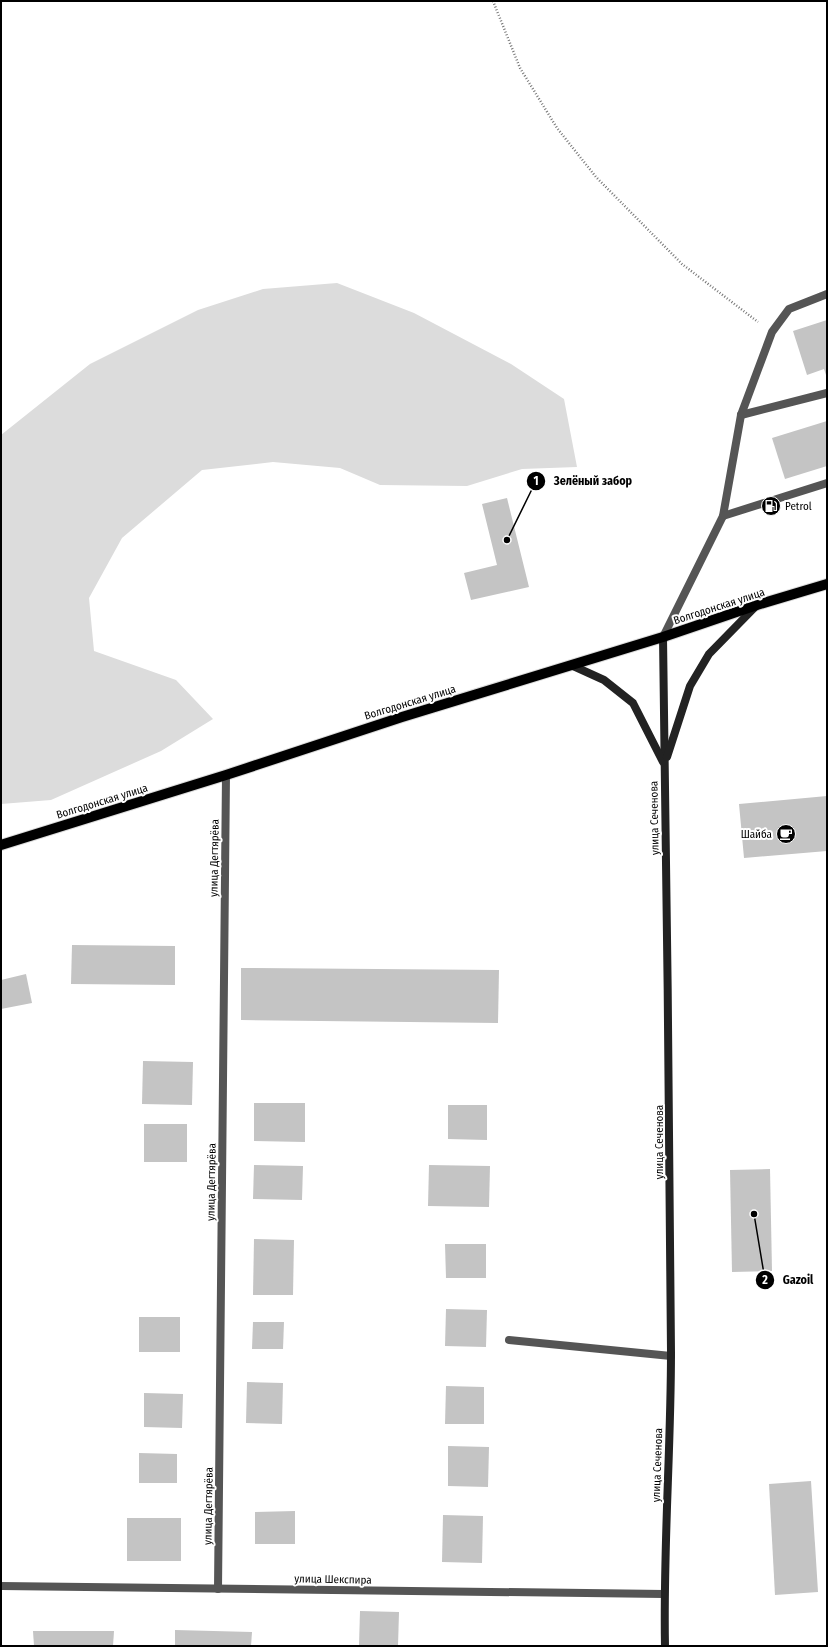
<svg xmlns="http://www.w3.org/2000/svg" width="828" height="1647" font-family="'Fira Sans Condensed',sans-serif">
<rect width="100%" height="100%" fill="#fff"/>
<path fill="#dcdcdc" d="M337 283 414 313 511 364 564 399 577 467 522 469 467 486 380 485 340 468 273 462 202 470 122 538 89 598 94 651 176 680 213 719 161 751 51 800 1 804V435L90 364 198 310 263 289Z"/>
<g fill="#c4c4c4">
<path d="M827 320V378L824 369 807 375 793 331Z"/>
<path d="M827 421V466L785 479 772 438Z"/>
<path d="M507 498 529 587 471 600 464 573 497 565 482 504Z"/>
<path d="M827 796V851L744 858 739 804Z"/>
<path d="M72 945 175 946V985L71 984Z"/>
<path d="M241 968 499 970 498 1023 241 1020Z"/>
<path d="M26 974 32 1003 1 1009V980Z"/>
<path d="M143 1061 193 1062 192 1105 142 1104Z"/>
<path d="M254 1103H305V1142L254 1141Z"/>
<path d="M448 1105H487V1140L448 1139Z"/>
<rect x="144" y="1124" width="43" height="38"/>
<path d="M254 1165 303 1166 302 1200 253 1199Z"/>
<path d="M429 1165 490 1166 489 1207 428 1206Z"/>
<path d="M770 1169 772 1271 732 1272 730 1170Z"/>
<path d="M254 1239 294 1240 293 1295H253Z"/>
<path d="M445 1244H486V1278H446Z"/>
<path d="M446 1309 487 1310 486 1347 445 1346Z"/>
<rect x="139" y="1317" width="41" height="35"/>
<path d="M253 1322H284L283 1349H252Z"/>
<path d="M247 1382 283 1383 282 1424 246 1423Z"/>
<path d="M446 1386 484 1387V1424H445Z"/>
<path d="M144 1393 183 1394 182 1428 144 1427Z"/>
<path d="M448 1446 489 1447 488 1487 448 1486Z"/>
<path d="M139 1453 177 1454V1483H139Z"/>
<path d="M811 1481 818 1592 775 1595 769 1484Z"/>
<path d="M295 1511V1544H255V1512Z"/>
<path d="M443 1515 483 1516 482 1563 442 1562Z"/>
<rect x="127" y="1518" width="54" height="43"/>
<path d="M360 1611 399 1612 398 1646H359Z"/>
<path d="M175 1630 252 1632 251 1646H175Z"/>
<path d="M33 1631H114L113 1646H34Z"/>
</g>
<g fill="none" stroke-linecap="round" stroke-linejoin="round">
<g stroke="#dbdbdb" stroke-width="12">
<path id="primary" d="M1 845 226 775 402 717 663 637 757 605 827 584"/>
</g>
<path stroke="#777" stroke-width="2.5" stroke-dasharray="1 2" stroke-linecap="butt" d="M493 1 520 68 557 128 596 177 682 264 758 322"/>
<g stroke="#555" stroke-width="8">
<path d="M741 415 827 393"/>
<path d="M723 516 741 415 772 332 789 309 827 294"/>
<path d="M663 637 723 516 827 483"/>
<path d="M509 1340 671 1356"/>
</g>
<g stroke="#555" stroke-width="8">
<path d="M1 1586 664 1594"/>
<path d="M218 1589 226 775"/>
</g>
<g stroke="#222" stroke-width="8">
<path d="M663 637C666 875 670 1114 671 1352 671 1450 663 1548 665 1646"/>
<path d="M571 665 604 680 633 703 663 762"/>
<path d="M667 757 690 686 709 654 757 605"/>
</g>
<use href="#primary" stroke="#000" stroke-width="10"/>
</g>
<defs>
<g id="fuel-disc" transform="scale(1)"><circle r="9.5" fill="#000" stroke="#fff"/><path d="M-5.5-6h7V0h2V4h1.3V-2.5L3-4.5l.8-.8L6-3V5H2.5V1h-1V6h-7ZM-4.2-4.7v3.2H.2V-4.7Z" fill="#fff"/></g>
<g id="cafe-disc" transform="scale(1)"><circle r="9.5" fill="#000" stroke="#fff"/><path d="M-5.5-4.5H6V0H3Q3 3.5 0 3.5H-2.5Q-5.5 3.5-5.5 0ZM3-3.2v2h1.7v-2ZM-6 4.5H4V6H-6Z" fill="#fff"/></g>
</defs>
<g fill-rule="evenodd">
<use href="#fuel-disc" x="771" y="506"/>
<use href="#cafe-disc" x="786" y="834"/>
</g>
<g text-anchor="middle" stroke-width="4" stroke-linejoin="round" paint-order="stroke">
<g font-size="11" fill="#000" stroke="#fff" text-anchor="start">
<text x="785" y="510">Petrol</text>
<text x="772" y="838" text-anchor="end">Шайба</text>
</g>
<g font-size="11" fill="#000" stroke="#fff">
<text transform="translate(719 606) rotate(-18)" y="4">Волгодонская улица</text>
<text transform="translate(410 702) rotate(-17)" y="4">Волгодонская улица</text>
<text transform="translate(102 801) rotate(-17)" y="4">Волгодонская улица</text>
<text transform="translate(654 818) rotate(-91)" y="4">улица Сеченова</text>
<text transform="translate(214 858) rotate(-89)" y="4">улица Дегтярёва</text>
<text transform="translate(659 1142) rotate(-90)" y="4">улица Сеченова</text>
<text transform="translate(211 1182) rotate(-89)" y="4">улица Дегтярёва</text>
<text transform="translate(657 1465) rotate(-88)" y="4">улица Сеченова</text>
<text transform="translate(208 1506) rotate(-89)" y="4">улица Дегтярёва</text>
<text transform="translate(333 1579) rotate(1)" y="4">улица Шекспира</text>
</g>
</g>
<path fill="none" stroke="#000" stroke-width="1.5" d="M507 540L536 481M754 1214L765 1280"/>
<g fill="#000" stroke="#fff" stroke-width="1.5">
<circle cx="507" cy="540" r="4"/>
<circle cx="754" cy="1214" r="4"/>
<circle cx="536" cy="481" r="10"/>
<circle cx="765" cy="1280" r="10"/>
</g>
<g font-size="12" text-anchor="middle" font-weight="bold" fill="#fff">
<text x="536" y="485">1</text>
<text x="765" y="1284">2</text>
</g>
<g font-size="12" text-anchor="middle" font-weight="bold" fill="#000" stroke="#fff" stroke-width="4" stroke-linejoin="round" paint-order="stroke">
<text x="593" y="485">Зелёный забор</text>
<text x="798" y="1284">Gazoil</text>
</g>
<rect width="828" height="1647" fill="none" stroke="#000000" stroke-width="4"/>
</svg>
